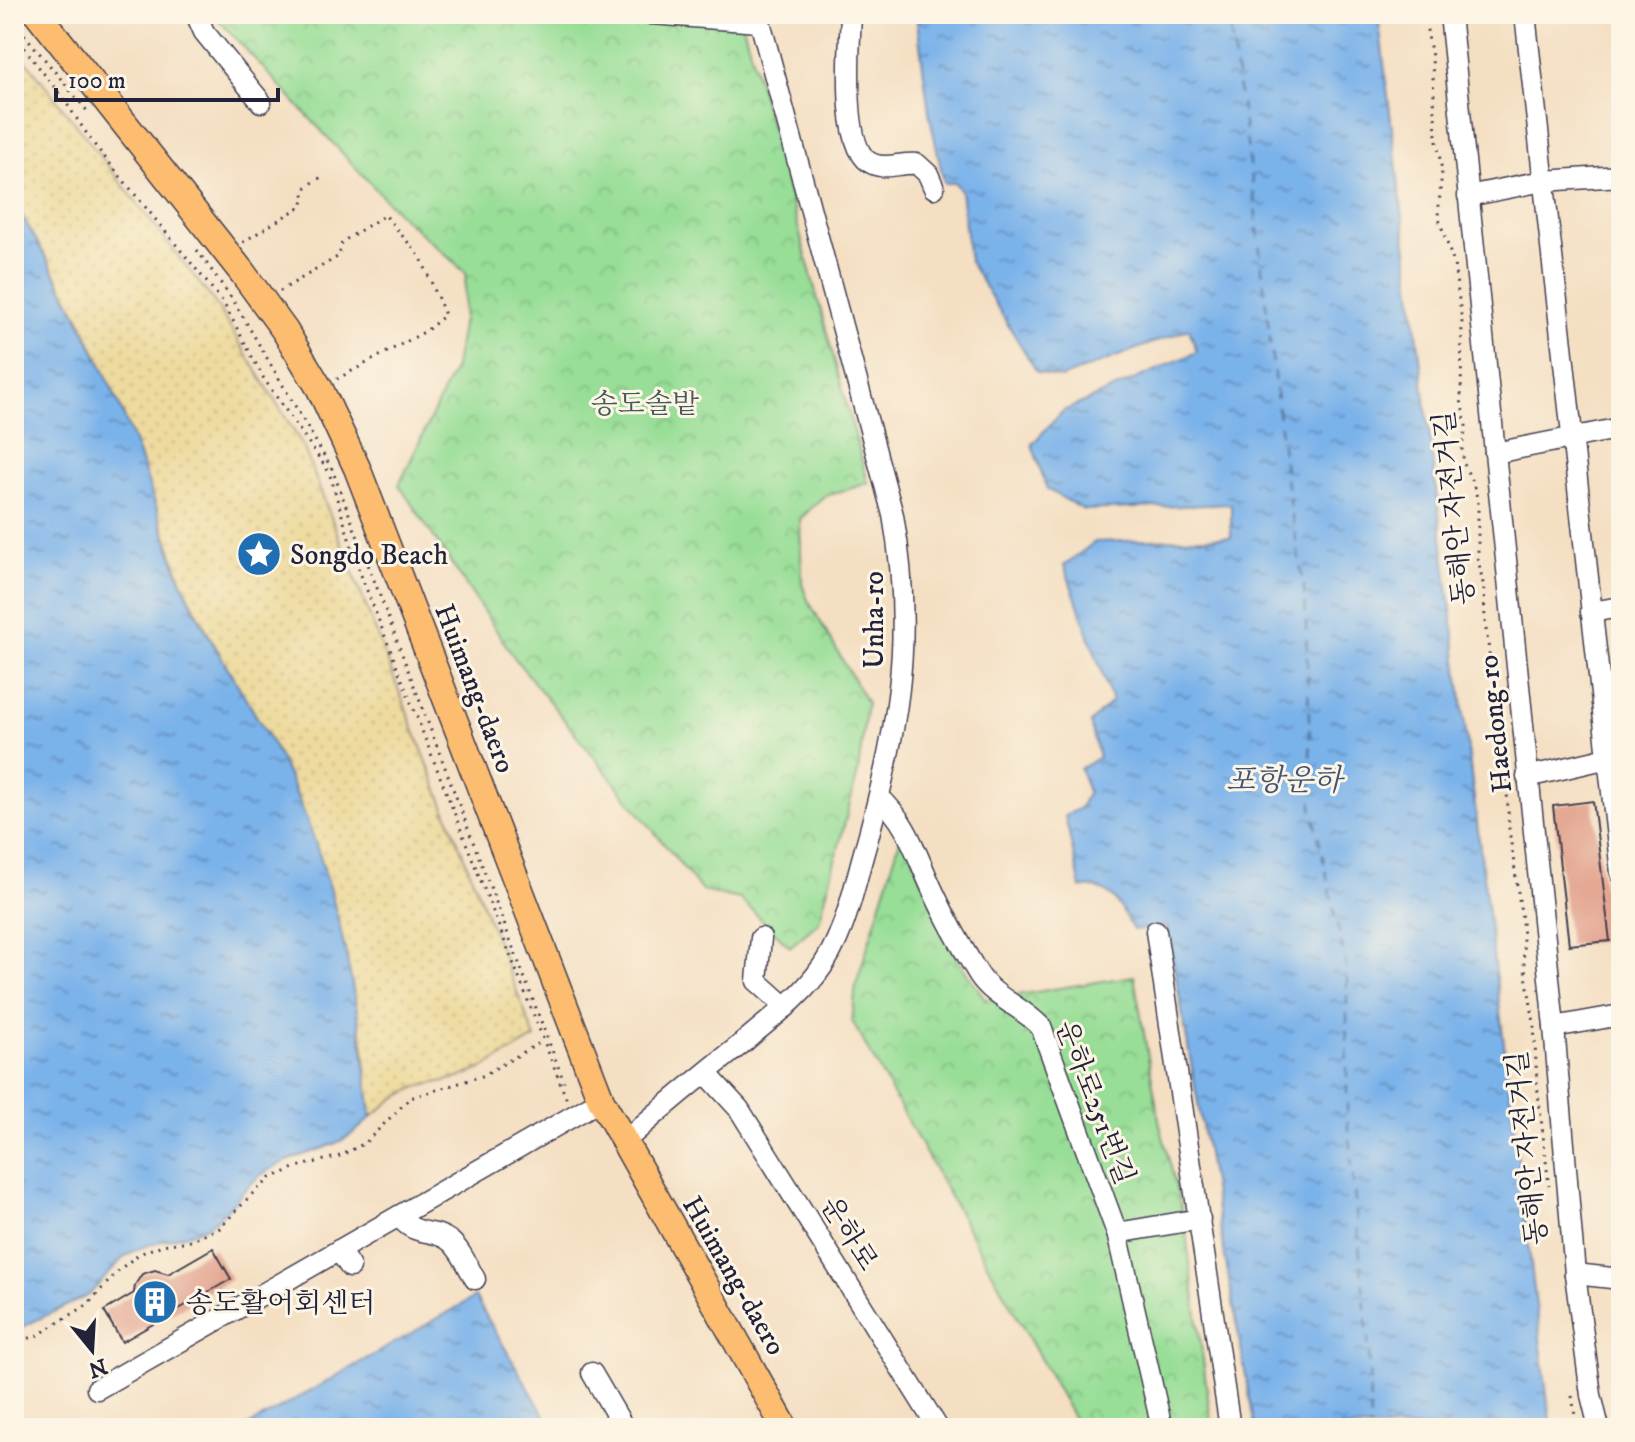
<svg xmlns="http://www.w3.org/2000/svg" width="1635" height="1442" font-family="'IM FELL DW Pica','Noto Serif KR',serif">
<defs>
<pattern id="sand-dots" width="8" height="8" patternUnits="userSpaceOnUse" patternTransform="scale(2)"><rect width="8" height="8" fill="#eeda9e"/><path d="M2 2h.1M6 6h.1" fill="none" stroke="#ccbb89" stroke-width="1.8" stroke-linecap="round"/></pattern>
<pattern id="park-crowns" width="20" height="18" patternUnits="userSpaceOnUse" patternTransform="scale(2)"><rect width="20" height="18" fill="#98de97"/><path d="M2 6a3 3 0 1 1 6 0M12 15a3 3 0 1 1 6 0" fill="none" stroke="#83be83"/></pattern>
<pattern id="water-ripples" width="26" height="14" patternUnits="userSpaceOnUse" patternTransform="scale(2)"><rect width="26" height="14" fill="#7ab2ea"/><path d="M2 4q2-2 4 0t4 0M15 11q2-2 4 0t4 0" fill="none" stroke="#6490bf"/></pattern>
</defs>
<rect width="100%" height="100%" fill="#fcf5e5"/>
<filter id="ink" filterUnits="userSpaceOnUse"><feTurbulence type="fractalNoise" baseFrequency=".0125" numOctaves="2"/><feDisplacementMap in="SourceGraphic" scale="16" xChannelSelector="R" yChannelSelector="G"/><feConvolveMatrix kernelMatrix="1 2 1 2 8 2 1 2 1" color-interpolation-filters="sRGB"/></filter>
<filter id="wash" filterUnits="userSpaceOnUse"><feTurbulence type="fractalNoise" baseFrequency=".006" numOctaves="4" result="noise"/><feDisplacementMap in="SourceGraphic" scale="32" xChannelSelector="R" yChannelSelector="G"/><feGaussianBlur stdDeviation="1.8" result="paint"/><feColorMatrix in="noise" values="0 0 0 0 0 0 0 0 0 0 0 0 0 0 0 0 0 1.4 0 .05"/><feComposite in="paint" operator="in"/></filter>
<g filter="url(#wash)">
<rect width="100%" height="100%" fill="#f4dfc3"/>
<path fill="url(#sand-dots)" stroke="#887e6c" stroke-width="2" d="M14 45 215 303 303 446 535 1038 483 1068 459 1078 417 1087 395 1098 371 1117 364 1046 352 986 320 857 302 810 276 752 209 635 183 584 133 440 108 380 79 316 14 202Z"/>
<g fill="url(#park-crowns)" stroke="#5d8069" stroke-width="2">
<path d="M213 14H740L868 483 823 497 800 519 802 584 808 600 867 703 858 772 819 922 790 947 740 899 702 891 516 660 399 485 455 367 463 319 466 273 397 212Z"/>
<path d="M902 833 959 962 986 1000 1134 976 1160 1125 1184 1218 1212 1428H1079L852 1021 856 985Z"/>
</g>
<g fill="url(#water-ripples)" stroke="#4e6a92" stroke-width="2">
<path d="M916 14H1378L1551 1428H1255L1167 926 1133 930C1120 907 1112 883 1081 888L1065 816 1080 808 1088 792 1080 769 1099 757 1090 723 1112 701 1064 565 1095 542 1231 537V504L1084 510 1047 489 1032 444 1063 411 1197 352 1189 329 1061 378 1037 372 969 261 961 191 955 183H944L929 112Z"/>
<path d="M14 202C59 278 101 356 133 439 151 486 163 535 182 582 207 641 246 694 276 751 334 863 358 992 371 1117 337 1154 308 1147 269 1170 244 1184 233 1209 210 1224 187 1238 158 1239 134 1251L123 1258 89 1295 14 1331Z"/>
<path d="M475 1297 552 1428H245Z"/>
</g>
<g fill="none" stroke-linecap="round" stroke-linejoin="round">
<path stroke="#415478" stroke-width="2" stroke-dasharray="10 8" stroke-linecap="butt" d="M1228 14 1251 172 1285 472 1305 596 1312 807 1347 970V1116L1369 1350 1370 1428"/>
</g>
<g id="blocks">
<g fill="#e19e88">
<path d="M1593 801 1610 941 1569 945 1553 806Z"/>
<path d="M213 1248 231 1279 122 1342 104 1311 134 1293 135 1285 142 1274 155 1270 168 1274Z"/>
</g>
</g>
</g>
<g filter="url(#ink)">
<use href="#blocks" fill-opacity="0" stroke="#423e4f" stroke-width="2"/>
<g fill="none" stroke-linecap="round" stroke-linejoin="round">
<g stroke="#423e4f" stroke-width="23">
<g id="minor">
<path d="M196 14 204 32 261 102"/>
<path d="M651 14 759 22"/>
<path d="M851 14C850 44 840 152 873 164 887 170 902 162 917 164L928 174 934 188"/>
<path d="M1450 14 1554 1027 1575 1274 1591 1395 1599 1428"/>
<path d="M1525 14 1621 873"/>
<path d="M1468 196 1543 181 1621 176"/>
<path d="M1495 453 1621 428"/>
<path d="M1591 612 1621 607"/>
<path d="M1527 777 1608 758"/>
<path d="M879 797C910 825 916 856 934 893 947 921 963 949 979 975 994 998 1023 1007 1041 1027L1117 1233 1162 1428"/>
<path d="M1156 931 1230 1428"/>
<path d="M761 938 757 981 786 1007"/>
<path d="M1554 1027 1621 1015"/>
<path d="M706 1073 739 1109 938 1428"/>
<path d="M623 1143C662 1107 704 1074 745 1041 769 1020 796 1001 816 975 841 944 851 901 861 863 896 740 916 642 893 515L758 14"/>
<path d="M399 1216C415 1238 432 1227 450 1241 461 1250 468 1267 475 1279"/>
<path d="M1117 1233 1200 1219"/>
<path d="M339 1250 350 1267"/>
<path d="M1575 1274 1621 1279"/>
<path d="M592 1373 624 1428"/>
<path d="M97 1389 601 1100"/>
</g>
</g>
<g stroke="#423e4f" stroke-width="29">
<path id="major" d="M38 14 242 272 285 331 320 389 357 468 601 1100 785 1428"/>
</g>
<g stroke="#423e4f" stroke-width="3" stroke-dasharray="2 6" stroke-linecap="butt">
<path d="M1424 14 1432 57 1436 136 1442 171 1438 216 1454 264 1462 321 1461 400 1466 426 1462 449 1464 464 1475 489 1478 503V559L1484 588 1485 622 1506 772 1509 829 1522 920 1524 963 1534 1023 1537 1084 1549 1186"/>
<path d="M14 22 88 112"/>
<path d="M14 35 65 101 93 143 223 302 264 379 329 472 357 565 567 1100"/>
<path d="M243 242 303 205 305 188 324 175"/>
<path d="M197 250 233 300 332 469 564 1082"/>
<path d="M280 291 339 256 342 242 385 215 421 258 445 315 426 331 337 379"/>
<path d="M14 1344 38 1335 87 1305 120 1269 139 1254 162 1245 190 1241 220 1228 252 1194 271 1178 297 1167 340 1156 365 1143 410 1098 482 1076 543 1041"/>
<path d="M1572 1396 1577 1428"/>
</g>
<use href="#minor" stroke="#fff" stroke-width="20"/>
<use href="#major" stroke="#fcbd6f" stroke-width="26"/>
</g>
</g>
<defs>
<g id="sight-disc" transform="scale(2.3)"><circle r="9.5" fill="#1f6fb2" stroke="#fcf5e5"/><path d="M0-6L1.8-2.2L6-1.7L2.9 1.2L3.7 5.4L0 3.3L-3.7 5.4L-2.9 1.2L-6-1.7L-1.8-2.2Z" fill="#fff"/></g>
<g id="building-disc" transform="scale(2.3)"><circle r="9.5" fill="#1f6fb2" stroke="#fcf5e5"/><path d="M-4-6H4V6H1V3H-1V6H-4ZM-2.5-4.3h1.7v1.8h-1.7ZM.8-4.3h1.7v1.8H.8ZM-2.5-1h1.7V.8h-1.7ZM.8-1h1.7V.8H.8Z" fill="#fff"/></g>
</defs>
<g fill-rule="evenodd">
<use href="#sight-disc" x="259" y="554"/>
<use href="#building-disc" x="155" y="1302"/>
</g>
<g text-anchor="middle" stroke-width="6" stroke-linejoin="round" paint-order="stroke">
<g font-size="28" fill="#455a57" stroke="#fcf5e5">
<text x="645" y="413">송도솔밭</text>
</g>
<g font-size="28" fill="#22223b" stroke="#fcf5e5">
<text transform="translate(1453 508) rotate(-96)" y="10">동해안 자전거길</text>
<text transform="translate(873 620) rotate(-90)" y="10">Unha-ro</text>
<text transform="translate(476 688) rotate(69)" y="10">Huimang-daero</text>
<text transform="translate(1494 724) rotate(-96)" y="10">Haedong-ro</text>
<text transform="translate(1096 1102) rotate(69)" y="10">운하로251번길</text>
<text transform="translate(1526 1148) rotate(-96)" y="10">동해안 자전거길</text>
<text transform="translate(850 1233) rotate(58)" y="10">운하로</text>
<text transform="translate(735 1275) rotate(60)" y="10">Huimang-daero</text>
</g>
<g font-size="28" fill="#22223b" stroke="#fcf5e5" text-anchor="start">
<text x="290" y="564">Songdo Beach</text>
<text x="186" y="1312">송도활어회센터</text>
</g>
<g font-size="30" font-style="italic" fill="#415478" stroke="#fcf5e5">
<text x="1284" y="790">포항운하</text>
</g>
</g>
<rect width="1635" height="1442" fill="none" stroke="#fcf5e5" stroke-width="48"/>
<g transform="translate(92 1350) rotate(162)" stroke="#fcf5e5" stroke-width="6" paint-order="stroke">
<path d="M0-6L14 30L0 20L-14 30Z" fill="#22223b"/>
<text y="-12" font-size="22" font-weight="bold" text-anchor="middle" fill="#22223b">N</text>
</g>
<path d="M56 88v12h222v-12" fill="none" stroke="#22223b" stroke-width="4"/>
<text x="68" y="88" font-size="24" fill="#22223b" stroke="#fcf5e5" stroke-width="6" paint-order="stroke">100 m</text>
</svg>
